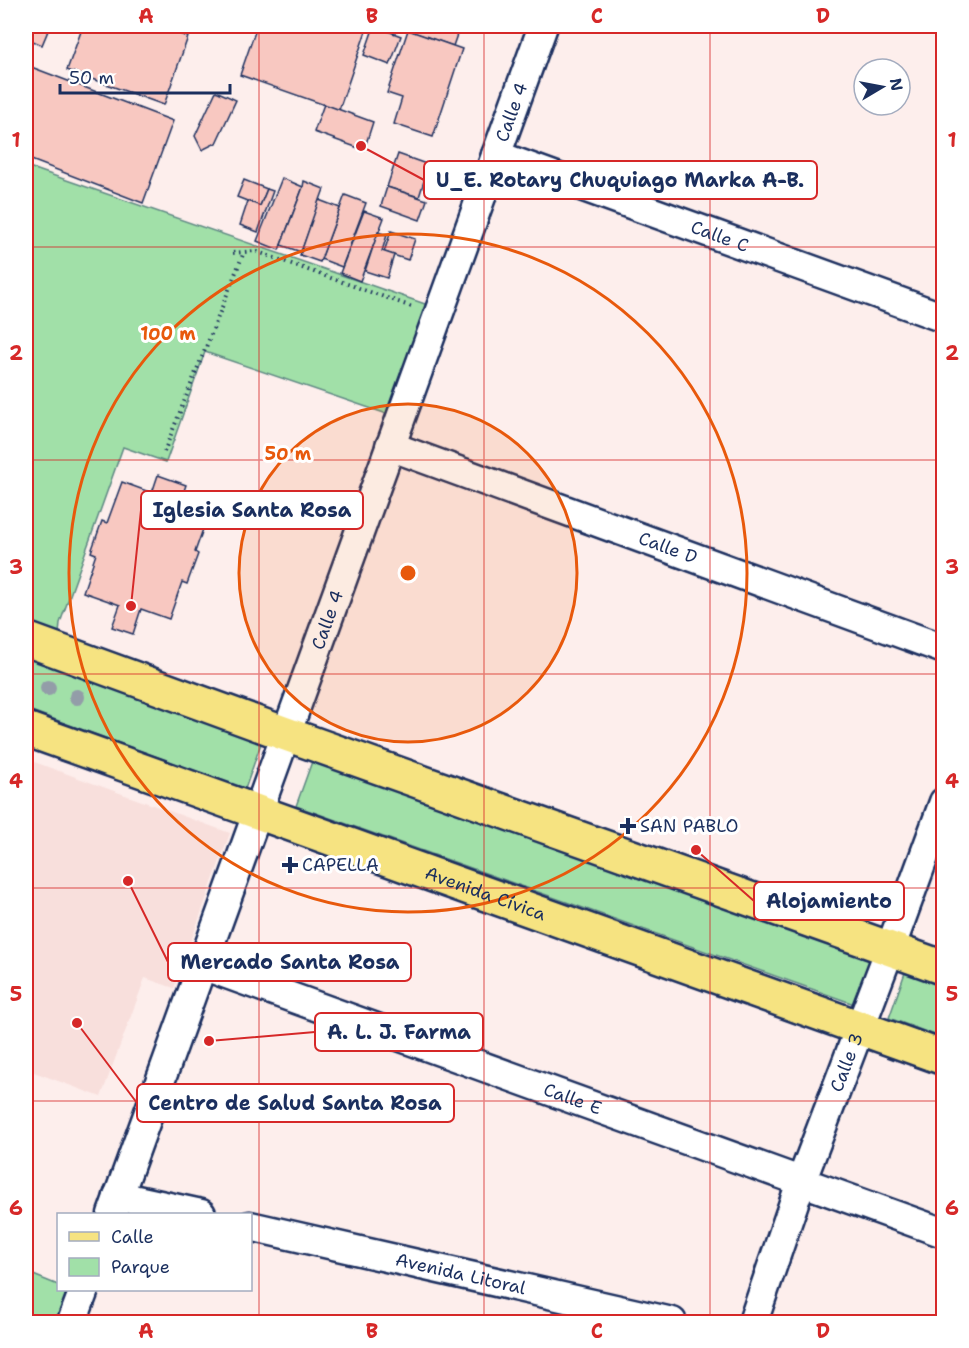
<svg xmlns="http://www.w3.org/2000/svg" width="969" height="1348" font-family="'Shantell Sans',sans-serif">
<rect width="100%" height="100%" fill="#fdeeec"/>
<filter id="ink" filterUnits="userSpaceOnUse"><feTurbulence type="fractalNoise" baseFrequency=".0167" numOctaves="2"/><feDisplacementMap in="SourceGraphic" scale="12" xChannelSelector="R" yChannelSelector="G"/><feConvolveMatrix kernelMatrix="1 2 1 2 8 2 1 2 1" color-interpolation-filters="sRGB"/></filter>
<g filter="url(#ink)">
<path fill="#f8dfdc" d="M26 759 230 833 174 988 145 978 101 1097 26 1069Z"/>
<g fill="#a1e0a8" stroke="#5e8883" stroke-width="1.5">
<path d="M26 166 428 305 390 415 205 352 166 462 123 447 60 623 59 634 26 621Z"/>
<path d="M26 652 263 738 245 789 26 709Z"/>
<path d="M314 756 874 956 857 1005 296 806Z"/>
<path d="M907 967 943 980V1038L889 1018Z"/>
<path d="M26 1272 58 1285V1290H67L55 1322H26Z"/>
</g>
<g fill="#f8c8c1" stroke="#1b2f5e" stroke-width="1.5">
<path d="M26 26H50L42 45 26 38Z"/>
<path d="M83 26H156L188 37 164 105 67 70Z"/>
<path d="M257 26H359L367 28 339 110 240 75Z"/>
<path d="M374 26 401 36 390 65 364 55Z"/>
<path d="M395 26H460L453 46Z"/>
<path d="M408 30 462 49 433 137 394 124 402 98 387 93Z"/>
<path d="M26 65 173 121 143 203 26 158Z"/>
<path d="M216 91 236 100 216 143 202 150 195 136Z"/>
<path d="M324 104 373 122 364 150 314 132Z"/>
<path d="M398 154 429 165 419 197 387 187Z"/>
<path d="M282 178 303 187 279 250 257 241Z"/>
<path d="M244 180 267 189 260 206 237 197Z"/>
<path d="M304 181 324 189 301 252 281 245 303 187Z"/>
<path d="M387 187 427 200 420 220 381 206Z"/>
<path d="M267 189 273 191 258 232 240 225 248 201 260 206Z"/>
<path d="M345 195 366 203 342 267 321 259Z"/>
<path d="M319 200 340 208 320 262 300 255Z"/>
<path d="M364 211 384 218 360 281 340 273Z"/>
<path d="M391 231 415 239 408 260 384 252Z"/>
<path d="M378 232 387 235 382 251 394 255 387 278 365 271Z"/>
<path d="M158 475 186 485 180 502 209 512 195 552 198 554 187 584 182 582 169 619 141 609 133 634 112 627 120 605 83 592 96 554 91 552 102 521 107 523 122 482 152 493Z"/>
</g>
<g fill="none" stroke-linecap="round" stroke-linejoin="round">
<g stroke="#1b2f5e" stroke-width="33">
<g id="minor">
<path id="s1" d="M496 155 944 318"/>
<path id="s2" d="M390 446 944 649"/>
<path id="s3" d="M202 965 944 1233"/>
<path d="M118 1196 201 1214"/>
<path id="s4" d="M112 1214 543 26"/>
<path id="s5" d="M250 1226 672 1322"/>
<path d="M72 1322 84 1290"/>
<path id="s6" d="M753 1322 801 1182 890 949 944 802"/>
</g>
</g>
<g stroke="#1b2f5e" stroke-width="38">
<g id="major">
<path d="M26 639 286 734 944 968"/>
<path id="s7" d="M26 729 944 1058"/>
</g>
</g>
<g stroke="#1b2f5e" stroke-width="4" stroke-dasharray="1.5 4.5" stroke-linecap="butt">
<path d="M233 253 255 251 415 308"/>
<path d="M164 452 244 252"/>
</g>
<use href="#minor" stroke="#fff" stroke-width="28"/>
<use href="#major" stroke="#f6e381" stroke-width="33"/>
</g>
<g fill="#939da8">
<circle cx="48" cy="688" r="8"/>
<circle cx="77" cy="697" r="8"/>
</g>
</g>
<path fill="none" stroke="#d62828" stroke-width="1.5" stroke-opacity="0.55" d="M259 26V1322M484 26V1322M710 26V1322M26 247H944M26 460H944M26 674H944M26 888H944M26 1101H944"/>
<circle cx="408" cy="573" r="169" fill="#e8590c" fill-opacity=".12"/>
<g fill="none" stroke="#e8590c" stroke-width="3">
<circle cx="408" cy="573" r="169"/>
<circle cx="408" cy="573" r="339"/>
</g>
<g fill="#1b2f5e" stroke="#fff" stroke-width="2">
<path d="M625 817h6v6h6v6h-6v6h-6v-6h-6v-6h6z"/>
<path d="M287 856h6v6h6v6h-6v6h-6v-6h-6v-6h6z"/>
</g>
<g text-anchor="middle" stroke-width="6" stroke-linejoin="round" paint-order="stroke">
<g font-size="18" fill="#1b2f5e" stroke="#fff">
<text dy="6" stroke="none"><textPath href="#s4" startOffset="1172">Calle 4</textPath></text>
<text dy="6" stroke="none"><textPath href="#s1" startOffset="238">Calle C</textPath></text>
<text dy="6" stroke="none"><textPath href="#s2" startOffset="296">Calle D</textPath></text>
<text dy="6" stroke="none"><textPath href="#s4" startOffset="632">Calle 4</textPath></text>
<text dy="6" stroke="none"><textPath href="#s7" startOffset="488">Avenida Cívica</textPath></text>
<text dy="6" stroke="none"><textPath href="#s6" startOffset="276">Calle 3</textPath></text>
<text dy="6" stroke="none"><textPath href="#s3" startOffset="394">Calle E</textPath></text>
<text dy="6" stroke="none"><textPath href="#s5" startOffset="216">Avenida Litoral</textPath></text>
</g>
<g font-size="18" fill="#1b2f5e" stroke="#fff" text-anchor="start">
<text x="640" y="832">SAN PABLO</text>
<text x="302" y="871">CAPELLA</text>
</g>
</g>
<circle cx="408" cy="573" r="9" fill="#e8590c" stroke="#fff" stroke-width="3"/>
<g font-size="18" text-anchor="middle" font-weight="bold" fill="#e8590c" stroke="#fff" stroke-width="6" stroke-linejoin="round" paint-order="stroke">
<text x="168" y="340">100 m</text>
<text x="288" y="460">50 m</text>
</g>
<path fill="none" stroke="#d62828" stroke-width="2" d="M361 146L424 180M131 606L141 510M696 850L754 901M128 881L168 962M209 1041L315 1032M77 1023L137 1103"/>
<g fill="#d62828" stroke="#fff" stroke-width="2">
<circle cx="361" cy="146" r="6"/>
<circle cx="131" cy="606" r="6"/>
<circle cx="696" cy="850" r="6"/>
<circle cx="128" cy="881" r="6"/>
<circle cx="209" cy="1041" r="6"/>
<circle cx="77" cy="1023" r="6"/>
</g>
<g fill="#fff" stroke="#d62828" stroke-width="2">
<rect x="424" y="161" width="393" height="38" rx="6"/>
<rect x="141" y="491" width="222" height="38" rx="6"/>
<rect x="754" y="882" width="150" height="38" rx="6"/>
<rect x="168" y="943" width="243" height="38" rx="6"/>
<rect x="315" y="1013" width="168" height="38" rx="6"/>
<rect x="137" y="1084" width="317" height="38" rx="6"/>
</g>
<g font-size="20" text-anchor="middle" font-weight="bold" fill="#1b2f5e">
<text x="620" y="187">U_E. Rotary Chuquiago Marka A-B.</text>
<text x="252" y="517">Iglesia Santa Rosa</text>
<text x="829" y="908">Alojamiento</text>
<text x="290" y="969">Mercado Santa Rosa</text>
<text x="399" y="1039">A. L. J. Farma</text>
<text x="295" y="1110">Centro de Salud Santa Rosa</text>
</g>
<rect width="969" height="1348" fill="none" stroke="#fff" stroke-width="66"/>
<rect x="57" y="1213" width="195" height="78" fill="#ffffff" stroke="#a4acbf" stroke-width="1.5"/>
<rect x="69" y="1232" width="30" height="9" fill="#f6e381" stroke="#a4acbf" stroke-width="1.5"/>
<text x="111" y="1243" font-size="18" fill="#1b2f5e">Calle</text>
<rect x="69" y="1258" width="30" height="18" fill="#a1e0a8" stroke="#a4acbf" stroke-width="1.5"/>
<text x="111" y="1273" font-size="18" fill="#1b2f5e">Parque</text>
<g transform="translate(882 87) rotate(80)"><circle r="28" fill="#ffffff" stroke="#a4acbf" stroke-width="1.5"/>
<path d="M0-4.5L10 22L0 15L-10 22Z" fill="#1b2f5e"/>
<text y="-9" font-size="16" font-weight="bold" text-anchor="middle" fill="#1b2f5e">N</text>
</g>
<path d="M60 84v9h170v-9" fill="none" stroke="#1b2f5e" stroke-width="3"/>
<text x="69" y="84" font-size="18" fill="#1b2f5e" stroke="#ffffff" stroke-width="4.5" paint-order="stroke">50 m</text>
<rect x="33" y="33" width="903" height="1282" fill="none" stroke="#d62828" stroke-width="2"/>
<g font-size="20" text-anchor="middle" font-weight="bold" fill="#d62828">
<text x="146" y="23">A</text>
<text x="372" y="23">B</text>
<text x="597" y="23">C</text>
<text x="823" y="23">D</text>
<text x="16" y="147">1</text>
<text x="952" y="147">1</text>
<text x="16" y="360">2</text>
<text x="952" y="360">2</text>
<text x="16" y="574">3</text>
<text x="952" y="574">3</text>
<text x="16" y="788">4</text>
<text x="952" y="788">4</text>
<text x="16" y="1001">5</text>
<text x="952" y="1001">5</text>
<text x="16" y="1215">6</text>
<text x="952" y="1215">6</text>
<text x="146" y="1338">A</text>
<text x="372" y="1338">B</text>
<text x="597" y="1338">C</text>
<text x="823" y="1338">D</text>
</g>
</svg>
